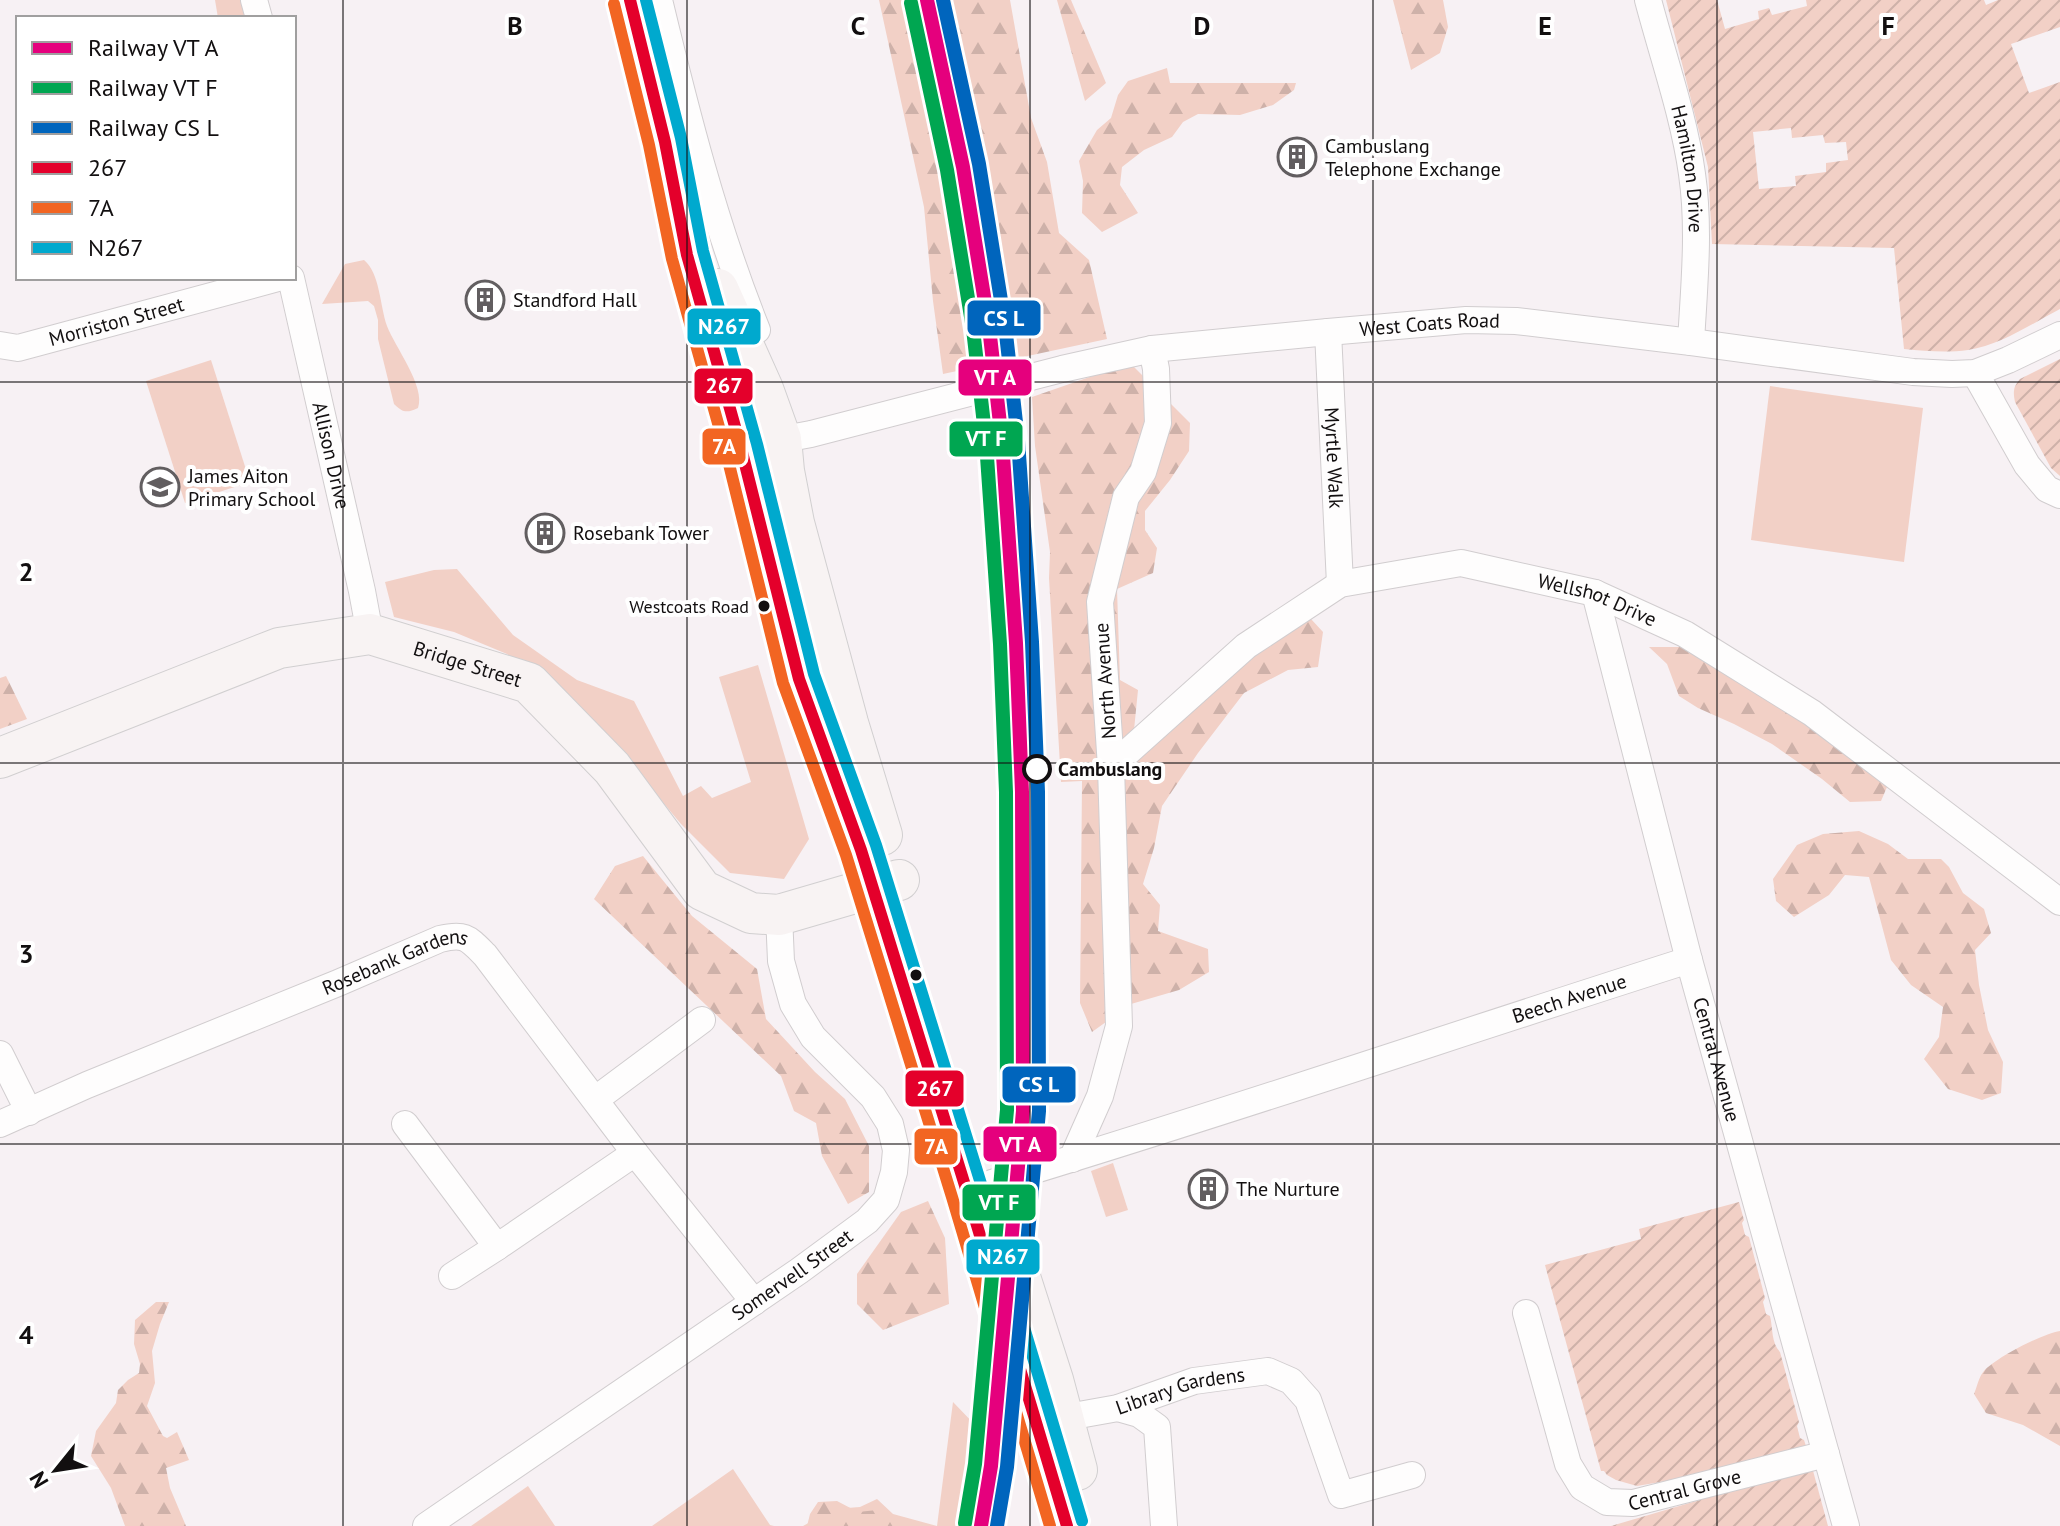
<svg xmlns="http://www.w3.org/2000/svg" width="2060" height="1526" font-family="'PT Sans',sans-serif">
<defs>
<pattern id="forest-firs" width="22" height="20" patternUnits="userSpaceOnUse" patternTransform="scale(2)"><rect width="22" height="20" fill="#f2d0c6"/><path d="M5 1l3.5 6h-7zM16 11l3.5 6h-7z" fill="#ceb1a9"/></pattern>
<pattern id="garden-furrows" width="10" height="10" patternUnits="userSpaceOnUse" patternTransform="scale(2)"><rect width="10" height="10" fill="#f2d0c6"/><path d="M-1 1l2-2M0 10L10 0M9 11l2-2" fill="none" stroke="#ceb1a9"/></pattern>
</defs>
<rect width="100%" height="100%" fill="#f7f1f4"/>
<g fill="#f2d0c6">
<path d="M215 0H242L248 18H218Z"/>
<path d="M364 260C380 273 380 306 387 326 395 347 426 387 418 408 407 413 403 413 394 404L378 339V320L374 306 368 301 322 304 345 264Z"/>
<path d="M211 360 250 482 185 503 146 381Z"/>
<path d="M1770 386 1923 408 1904 562 1751 540Z"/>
<path d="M457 569 513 635 577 680 634 701 683 796 701 786 712 798 751 782 719 677 758 665 809 839 784 879 730 873 681 824 604 732 562 693 507 654 454 632 394 617 385 582 434 570Z"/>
<path d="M1113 1163 1128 1210 1106 1217 1091 1171Z"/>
<path d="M953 1402 978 1428 963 1526H803L834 1509 860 1507 877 1499 893 1514 937 1526Z"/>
<path d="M733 1469 770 1525 774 1526H652Z"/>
<path d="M528 1486 555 1526H471Z"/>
</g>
<g fill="url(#forest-firs)">
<path d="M879 0H1010L1031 118 1047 162 1059 233 1089 260 1107 339 943 374 933 301 924 207Z"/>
<path d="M1057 0H1071L1106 83 1085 101Z"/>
<path d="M1393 0H1443L1448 27 1440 53 1411 70Z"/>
<path d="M1167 68 1170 83H1296L1294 90 1273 105 1240 115 1198 114 1183 122 1172 137 1144 150 1122 167 1120 185 1138 213 1102 232 1082 213 1083 181 1079 161 1097 130 1111 118 1118 95 1128 81Z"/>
<path d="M1130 363 1190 423 1189 451 1170 480 1145 511V530L1157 548 1153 573 1117 589 1120 680 1138 690 1134 730 1259 649 1311 619 1323 632 1318 667 1288 670 1244 693 1198 753 1162 806 1154 848 1143 884 1160 905 1158 931 1208 949 1209 972 1179 990 1131 1004 1092 1032 1080 1003 1082 781 1061 782 1049 578 1050 552 1035 446 1032 397Z"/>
<path d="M1649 647H1690L1817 729 1887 787 1881 801 1850 802 1822 779 1772 744 1734 724 1698 708 1679 696 1667 664Z"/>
<path d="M6 676 27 719 0 729V678Z"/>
<path d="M1859 831 1888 844 1908 859H1941L1949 867 1963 893 1984 909 1991 933 1975 950 1979 985 1988 1030 2003 1062 2001 1093 1982 1100 1948 1089 1924 1059 1939 1037 1943 1007 1911 985 1891 960 1869 877 1845 875 1829 895 1794 917 1776 901 1773 879 1797 845 1823 834Z"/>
<path d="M643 856 692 916 757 969 766 1019 815 1072 845 1099 869 1146V1192L848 1204 822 1156 816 1123 794 1111 781 1076 594 899 615 866Z"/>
<path d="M928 1201 945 1238 949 1304 883 1330 857 1304V1274L901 1212Z"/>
<path d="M156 1302H169L160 1324 152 1351 155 1383 147 1406 163 1436 167 1438 177 1432 189 1460 166 1468 170 1488 186 1526H125L111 1488 91 1456 96 1431 116 1403 118 1390 128 1380 139 1373 140 1364 134 1344 135 1320Z"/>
<path d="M2060 1331V1446L2023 1425 1986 1413 1974 1394C1977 1387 1979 1376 1984 1371 1997 1357 2042 1334 2060 1331Z"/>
<path d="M837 1501 858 1512 887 1509 898 1526H807L810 1514 818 1502Z"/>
</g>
<g fill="url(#garden-furrows)" fill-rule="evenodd">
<path d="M1666 0H1717L1725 29 1759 19 1758 11 1769 8 1772 15 1807 6 1806 0H1984L1986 5 1998 0H2060V27L2011 44 2029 93 2060 82V309C2031 324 2001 345 1968 350 1947 353 1925 351 1904 349L1894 248 1712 244 1708 167ZM1791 128 1792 138 1823 135 1825 143 1846 142 1848 160 1826 163V172L1795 176 1796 186 1759 189 1753 132Z"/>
<path d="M2060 359V476L2051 468 2015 402C2013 392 2013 387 2020 379Z"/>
<path d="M1739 1202 1744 1220 1742 1223 1745 1235 1749 1237 1765 1298 1763 1302 1766 1314 1770 1316C1773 1328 1771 1343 1780 1352L1799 1422 1797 1426 1800 1438 1804 1440 1806 1446 1666 1481 1637 1486 1616 1480 1607 1475 1604 1471H1601L1545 1265 1641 1239 1639 1229Z"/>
<path d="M1812 1467 1828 1526H1611Z"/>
</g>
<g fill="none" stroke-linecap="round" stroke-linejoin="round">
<g stroke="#d1cdcf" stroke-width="28">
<g id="street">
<path d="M254 0 259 18"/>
<path d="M659 0C686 112 714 223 757 330"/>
<path id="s1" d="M1648 0C1663 57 1684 116 1692 174 1700 229 1694 287 1691 342"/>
<path id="s2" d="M291 278 362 591 370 634"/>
<path id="s3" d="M1328 332 1340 584"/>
<path id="s4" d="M0 345 18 348 278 278"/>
<path d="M1975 373 2027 465 2047 489 2060 495"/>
<path id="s5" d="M768 442 811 434 1062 369 1152 349 1328 332 1466 320 1516 321 1691 342 1913 372 1952 374 1975 373 2008 360 2060 335"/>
<path id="s6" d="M1595 593 1689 960 1846 1526"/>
<path id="s7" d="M1111 767 1246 646 1340 584 1461 563 1595 593 1685 634 1812 713 2060 902"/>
<path d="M0 1054 29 1112"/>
<path d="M596 1099 702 1020"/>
<path id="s8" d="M0 1124 87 1085 338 983 440 939C465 933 468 938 485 955L635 1153 754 1302"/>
<path d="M405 1124 497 1247 635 1153"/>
<path d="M1072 1159 1100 1096 1119 1026 1111 767 1100 602 1126 497 1143 472 1158 423 1156 369 1152 349"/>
<path id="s9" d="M992 1183C1226 1113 1456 1034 1689 960"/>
<path d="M452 1276 497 1247"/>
<path id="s10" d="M1526 1313 1568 1464 1582 1487 1607 1502 1633 1503 1826 1454"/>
<path d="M1118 1408 1139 1414 1157 1427 1164 1526"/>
<path id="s11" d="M1062 1418 1118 1408 1194 1381 1268 1371 1291 1381 1308 1400 1341 1495 1412 1475"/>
<path id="s12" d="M426 1526 799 1271 867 1221 886 1200 894 1172 896 1150 890 1124 873 1097 813 1037 793 1004 781 961 779 915"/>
</g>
</g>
<g stroke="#d1cfd0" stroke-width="42">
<g id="primary">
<path d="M630 0 665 142 687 255 741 448 799 679 861 850 967 1192 1067 1526"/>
<path d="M718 289 763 389 781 439 784 471 794 523 848 723 882 835"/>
<path id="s13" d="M0 758 279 648 370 634 529 683 612 768 702 890 751 913 779 915 899 880"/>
<path d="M1013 1255 1053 1380 1077 1470"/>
</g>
</g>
<use href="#street" stroke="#fefdfd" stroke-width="26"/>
<use href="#primary" stroke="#f8f3f3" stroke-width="40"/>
<g stroke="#fff" stroke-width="18">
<path id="bus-1" d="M630 0 665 142 687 255 741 448 799 679 861 850 967 1192 1067 1526"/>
</g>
<g stroke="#fff" stroke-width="18">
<path id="bus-2" d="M614 4 649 145 672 259 726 452 783 683 846 855 952 1197 1050 1526"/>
</g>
<g stroke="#fff" stroke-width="18">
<path id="bus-3" d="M646 0 681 138 703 251 757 444 814 674 876 845 982 1187 1082 1521"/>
</g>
<use href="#bus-1" stroke="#e4002b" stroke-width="12"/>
<use href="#bus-2" stroke="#f26522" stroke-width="12"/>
<use href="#bus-3" stroke="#00a9ce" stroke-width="12"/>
<g stroke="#fff" stroke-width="20">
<path id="rail-1" d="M927 0 963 167 989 327 1002 441 1016 643 1022 792 1023 1111 991 1466 981 1526"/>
</g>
<g stroke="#fff" stroke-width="20">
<path id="rail-2" d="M911 3 947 170 973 329 986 442 1000 644 1006 792 1007 1110 975 1464 965 1523"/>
</g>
<g stroke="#fff" stroke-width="20">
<path id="rail-3" d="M943 0 979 164 1005 325 1018 440 1032 642 1038 792 1039 1111 1007 1467 997 1526"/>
</g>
<use href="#rail-1" stroke="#e5007d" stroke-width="14"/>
<use href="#rail-2" stroke="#00a651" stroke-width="14"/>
<use href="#rail-3" stroke="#0065bd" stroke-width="14"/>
</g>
<path fill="none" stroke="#120f10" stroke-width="2" stroke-opacity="0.55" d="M343 0V1526M687 0V1526M1030 0V1526M1373 0V1526M1717 0V1526M0 382H2060M0 763H2060M0 1144H2060"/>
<defs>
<g id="building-ring" transform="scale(2)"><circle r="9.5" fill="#fff" stroke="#625e60" stroke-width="1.5"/><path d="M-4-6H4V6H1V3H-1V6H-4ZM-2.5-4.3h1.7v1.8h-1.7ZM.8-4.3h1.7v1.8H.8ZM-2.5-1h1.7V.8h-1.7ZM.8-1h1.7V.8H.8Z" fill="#625e60"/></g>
<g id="school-ring" transform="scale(2)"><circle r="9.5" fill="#fff" stroke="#625e60" stroke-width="1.5"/><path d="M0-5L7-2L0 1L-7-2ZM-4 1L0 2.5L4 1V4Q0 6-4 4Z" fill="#625e60"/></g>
</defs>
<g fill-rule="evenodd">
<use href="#building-ring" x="1297" y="157"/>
<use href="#building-ring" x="485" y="300"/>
<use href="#school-ring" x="160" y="487"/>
<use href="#building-ring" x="545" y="533"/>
<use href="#building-ring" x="1208" y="1189"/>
</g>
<g fill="#120f10" stroke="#fff" stroke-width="3">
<circle cx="764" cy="606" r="7"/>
<circle cx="916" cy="975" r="7"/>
</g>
<circle fill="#fff" stroke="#120f10" stroke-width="4" cx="1037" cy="769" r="13"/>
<g text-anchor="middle" stroke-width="8" stroke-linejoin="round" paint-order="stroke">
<g font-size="18" fill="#120f10" stroke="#fff" text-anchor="end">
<text x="749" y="613">Westcoats Road</text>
</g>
<g font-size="20" fill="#120f10" stroke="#fff" text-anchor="start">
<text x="1325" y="153">Cambuslang<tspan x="1325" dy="23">Telephone Exchange</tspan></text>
<text x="513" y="307">Standford Hall</text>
<text x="188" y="483">James Aiton<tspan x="188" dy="23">Primary School</tspan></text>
<text x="573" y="540">Rosebank Tower</text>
<text x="1236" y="1196">The Nurture</text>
</g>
<g font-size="20" fill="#120f10" stroke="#fff">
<text dy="7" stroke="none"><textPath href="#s1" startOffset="174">Hamilton Drive</textPath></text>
<text dy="7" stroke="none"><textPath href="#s4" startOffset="120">Morriston Street</textPath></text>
<text dy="7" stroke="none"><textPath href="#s5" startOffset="674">West Coats Road</textPath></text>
<text dy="7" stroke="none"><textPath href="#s2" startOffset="182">Allison Drive</textPath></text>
<text dy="7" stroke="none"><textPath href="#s3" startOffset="126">Myrtle Walk</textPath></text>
<text dy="7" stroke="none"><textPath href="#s7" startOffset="558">Wellshot Drive</textPath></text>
<text dy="7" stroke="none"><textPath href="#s13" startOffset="494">Bridge Street</textPath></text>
<text transform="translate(1105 681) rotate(-94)" y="7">North Avenue</text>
<text dy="7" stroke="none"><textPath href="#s8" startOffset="428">Rosebank Gardens</textPath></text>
<text dy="7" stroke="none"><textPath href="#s9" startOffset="606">Beech Avenue</textPath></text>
<text dy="7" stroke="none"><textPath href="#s6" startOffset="482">Central Avenue</textPath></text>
<text dy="7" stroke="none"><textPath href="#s12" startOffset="444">Somervell Street</textPath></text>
<text dy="7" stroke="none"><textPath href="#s11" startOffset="122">Library Gardens</textPath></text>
<text dy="7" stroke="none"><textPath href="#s10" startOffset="292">Central Grove</textPath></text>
</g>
<g font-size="20" font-weight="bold" fill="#120f10" stroke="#fff" text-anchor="start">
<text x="1058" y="776">Cambuslang</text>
</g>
</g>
<g font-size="26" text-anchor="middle" font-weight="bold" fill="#120f10" stroke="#fff" stroke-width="8" stroke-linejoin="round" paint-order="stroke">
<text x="515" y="35">B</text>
<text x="858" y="35">C</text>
<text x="1202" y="35">D</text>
<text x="1545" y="35">E</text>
<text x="1888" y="35">F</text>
<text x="26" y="581">2</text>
<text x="26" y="963">3</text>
<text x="26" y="1344">4</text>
</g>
<g stroke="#fff" stroke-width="3">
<rect x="966" y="299" width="76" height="38" rx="8" fill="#0065bd"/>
<rect x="686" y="307" width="76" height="39" rx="8" fill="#00a9ce"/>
<rect x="957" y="358" width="76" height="39" rx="8" fill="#e5007d"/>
<rect x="693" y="367" width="61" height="38" rx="8" fill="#e4002b"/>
<rect x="948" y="420" width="76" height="38" rx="8" fill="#00a651"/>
<rect x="701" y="427" width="46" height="39" rx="8" fill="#f26522"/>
<rect x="1001" y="1065" width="76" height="39" rx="8" fill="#0065bd"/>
<rect x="904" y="1069" width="61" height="39" rx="8" fill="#e4002b"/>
<rect x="982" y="1125" width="76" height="38" rx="8" fill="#e5007d"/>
<rect x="913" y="1127" width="46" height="39" rx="8" fill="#f26522"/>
<rect x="961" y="1183" width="76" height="39" rx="8" fill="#00a651"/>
<rect x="965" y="1238" width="76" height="38" rx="8" fill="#00a9ce"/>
</g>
<g font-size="22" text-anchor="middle" font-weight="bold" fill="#fff">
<text x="1004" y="326">CS L</text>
<text x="724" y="334">N267</text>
<text x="995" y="385">VT A</text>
<text x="724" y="393">267</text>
<text x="986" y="446">VT F</text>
<text x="724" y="454">7A</text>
<text x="1039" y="1092">CS L</text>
<text x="935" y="1096">267</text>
<text x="1020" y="1152">VT A</text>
<text x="936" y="1154">7A</text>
<text x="999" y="1210">VT F</text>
<text x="1003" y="1264">N267</text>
</g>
<rect x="16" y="16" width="280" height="264" fill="#ffffff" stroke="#a09f9f" stroke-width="2"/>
<rect x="32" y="42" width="40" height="12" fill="#e5007d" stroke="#a09f9f" stroke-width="2"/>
<text x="88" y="56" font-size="24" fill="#120f10">Railway VT A</text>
<rect x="32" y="82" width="40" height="12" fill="#00a651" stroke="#a09f9f" stroke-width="2"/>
<text x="88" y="96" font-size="24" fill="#120f10">Railway VT F</text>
<rect x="32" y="122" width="40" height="12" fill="#0065bd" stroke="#a09f9f" stroke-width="2"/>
<text x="88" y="136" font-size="24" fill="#120f10">Railway CS L</text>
<rect x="32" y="162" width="40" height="12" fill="#e4002b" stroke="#a09f9f" stroke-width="2"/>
<text x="88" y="176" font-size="24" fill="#120f10">267</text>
<rect x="32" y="202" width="40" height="12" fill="#f26522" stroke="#a09f9f" stroke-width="2"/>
<text x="88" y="216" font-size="24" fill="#120f10">7A</text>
<rect x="32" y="242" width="40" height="12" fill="#00a9ce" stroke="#a09f9f" stroke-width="2"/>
<text x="88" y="256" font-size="24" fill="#120f10">N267</text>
<g transform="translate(56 1470) rotate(240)" stroke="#ffffff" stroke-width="6" paint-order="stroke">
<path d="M0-6L14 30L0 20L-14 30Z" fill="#120f10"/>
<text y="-12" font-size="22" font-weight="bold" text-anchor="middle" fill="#120f10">N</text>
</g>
</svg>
